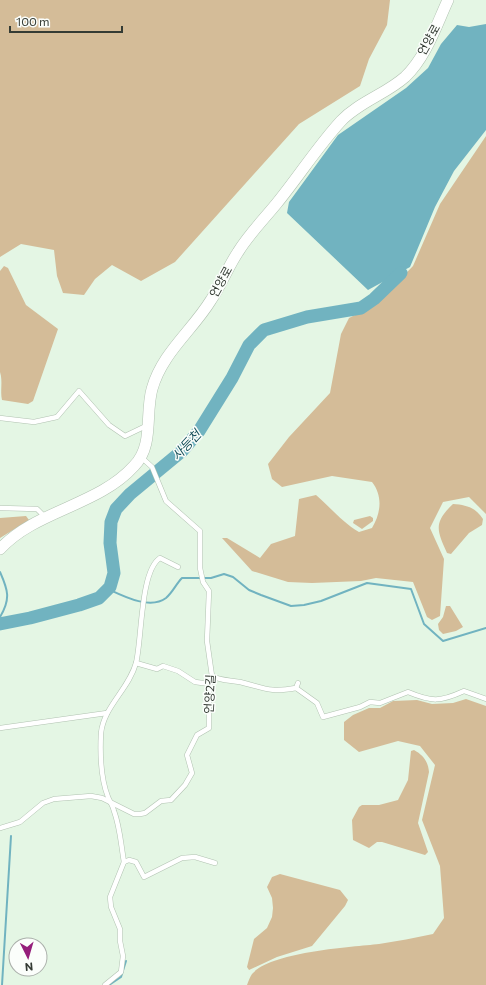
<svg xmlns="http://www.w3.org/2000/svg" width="486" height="985" font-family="Commissioner,'Noto Sans KR',sans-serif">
<rect width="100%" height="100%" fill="#e4f6e4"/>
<g fill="#d4bc98">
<path d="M0 0H390L387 25 369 59 360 86 299 124 175 262 141 281 112 265 95 279 84 295 63 293 57 276 54 250 21 244 0 257Z"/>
<path d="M486 136V514L469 497 443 502 430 528 444 559 440 616 432 620 427 617 413 582 376 578 361 581 312 583 288 582 252 571 222 538H227L260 558 271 544 295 536 299 499 316 495C331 508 342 522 359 532L372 528C381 513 383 496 372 482L332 476 282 487 272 479 268 464 289 437 330 393 341 334 349 318 375 305 413 266 440 204Z"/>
<path d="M4 266 8 268 26 305 58 329 33 401 28 404 2 400C0 391 3 381 0 372V271Z"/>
<path d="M453 504C466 505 475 507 483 519L482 525 469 533 451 554 447 553C437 531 433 523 453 504Z"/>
<path d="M26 516 29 520 0 538V518Z"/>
<path d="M370 516 373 518V521L362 529 353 523 354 520Z"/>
<path d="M446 606H450L463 627 456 631 443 634 439 630 438 624 443 617Z"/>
<path d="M466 699 486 706V985H247C248 982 250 977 252 974 270 952 351 947 379 944 397 941 415 938 433 934L444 918 440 866 422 820 435 765 420 746 398 741 359 752 344 740V722L353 715 369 708H380L393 701 417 700 432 704 453 703Z"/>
<path d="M414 750C423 755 428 761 429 772L418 823 428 852 425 855 382 842H377L369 848 353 840 352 820 359 807 362 805H379L398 800 408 780 411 751Z"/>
<path d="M280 874 340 890 348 900 345 906 312 946 277 957 249 970 247 967 254 939 267 928 272 917 273 908 272 898 267 887 272 877Z"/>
</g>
<path fill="#71b3c0" d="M486 24V130L454 171 435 207 410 267 368 290 287 213 289 202 338 135 406 88 428 68 441 44 457 25 469 27Z"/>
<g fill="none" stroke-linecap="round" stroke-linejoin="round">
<g stroke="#71b3c0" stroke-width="2">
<path d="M0 572C8 590 11 599 0 617"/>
<path d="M108 589C123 596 150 610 166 598 173 592 176 584 182 578H211L224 574 233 577 249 590 261 595 291 606 304 605 321 601 367 583 411 589 424 624 443 641 486 628"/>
<path d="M2 985 11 836"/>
<path d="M109 985 121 977 126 961"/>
</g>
<path stroke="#71b3c0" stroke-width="13" d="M0 624 30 618 79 605 99 598 110 587 114 573 110 543 111 522 116 509 130 494 182 451 199 431 232 378 249 345 264 330 307 317 361 308 374 299 401 273"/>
<g stroke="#b1c2b1" stroke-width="5.5">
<g id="service">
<path d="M0 418 34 422 57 417 79 391 109 425 125 436 148 425"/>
<path d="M0 508 37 509 45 517"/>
<path d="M136 663 157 669 163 666 178 671 195 682 210 684"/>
<path d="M212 676C221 681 230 680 240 682 265 688 269 693 296 688L298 683"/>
<path d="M296 688 317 703 323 717 360 707 370 702 380 703 408 692C432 702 440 702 464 691L486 699"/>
<path d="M0 728 107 713"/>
<path d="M0 828 20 822 43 803 54 799 91 796 102 798 134 814H140L145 813 161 801 171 800 185 785 192 773 187 755 197 735 209 728V687L212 676 207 641 209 591 203 582 200 568V531L166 501 152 467 141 457"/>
<path d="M124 862C121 845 120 827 114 811 113 806 110 802 108 797 101 779 100 752 101 733 104 706 129 689 136 663 142 640 140 571 160 558L178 567"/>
<path d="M105 985 121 972 123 956 120 941V929L111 907 110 897 124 862 129 860 136 862 144 877 182 858 195 857 215 863"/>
</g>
</g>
<g stroke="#b1c2b1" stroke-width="12">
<path id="tertiary" d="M0 549C36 510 98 506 134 466 154 446 145 414 152 389 162 353 192 331 211 300 221 285 228 267 238 252 249 234 264 219 277 203 299 176 318 146 341 121 359 102 386 94 405 77 426 57 436 26 448 0"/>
</g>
<use href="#service" stroke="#fff" stroke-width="4.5"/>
<use href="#tertiary" stroke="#fff" stroke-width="11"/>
</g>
<g text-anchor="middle" stroke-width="3" stroke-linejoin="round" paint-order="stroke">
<g font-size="12" fill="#343b34" stroke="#fbfefb">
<text transform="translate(429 40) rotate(-61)" y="4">언양로</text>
<text transform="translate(221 282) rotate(-61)" y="4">언양로</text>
<text transform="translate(210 694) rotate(-87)" y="4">언양2길</text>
</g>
<g font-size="13" font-style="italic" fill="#17505b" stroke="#fbfefb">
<text transform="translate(186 445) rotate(-47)" y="5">사등천</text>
</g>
</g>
<g transform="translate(28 957) rotate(175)"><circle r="19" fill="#fbfefb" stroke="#abb0ab"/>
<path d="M0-3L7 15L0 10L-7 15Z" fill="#951e7b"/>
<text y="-6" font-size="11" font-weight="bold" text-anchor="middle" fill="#343b34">N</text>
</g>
<path d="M10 26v6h112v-6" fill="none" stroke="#343b34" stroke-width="2"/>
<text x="16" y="26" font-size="12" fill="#343b34" stroke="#fbfefb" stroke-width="3" paint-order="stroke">100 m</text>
</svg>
